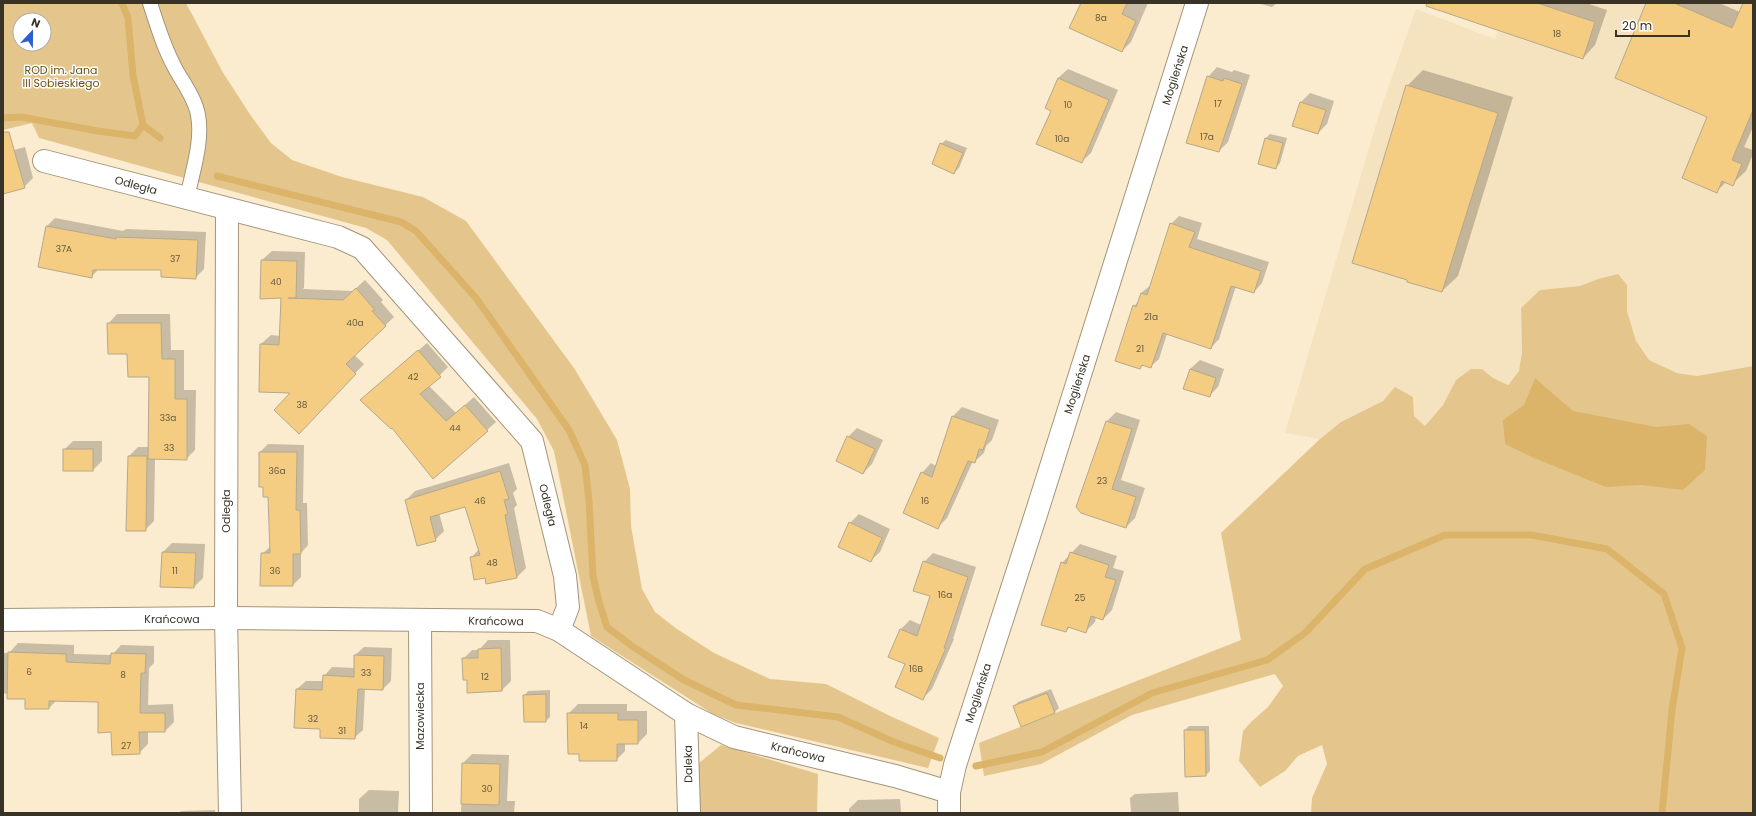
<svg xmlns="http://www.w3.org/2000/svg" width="1756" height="816" font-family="Poppins,sans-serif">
<rect width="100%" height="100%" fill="#fbebcf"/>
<path fill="#f5e2be" d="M1509 3H1753V366L1697 376 1677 373 1649 360 1636 341 1627 311V285L1598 279 1580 286 1551 289 1521 308 1522 352 1519 371 1507 385 1493 378 1482 369 1456 380 1443 405 1425 426 1414 416 1413 397 1395 387 1383 401 1341 422 1320 439 1285 433 1380 111 1416 9 1495 39Z"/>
<g fill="#e4c68d" fill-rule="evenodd">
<path d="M3 3H186L222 71 251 116 271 143 292 160 342 177 423 197 466 221 574 368 617 440 630 489 631 526 642 589 655 612 677 629 714 653 770 679 826 684 888 715 939 738 928 768 736 723 713 714 591 636 554 451 537 419 387 240 366 228 39 138 32 123 3 130ZM20 20H44V44H20Z"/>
<path d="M1618 274 1627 285V311L1636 341 1649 360 1677 373 1697 376 1753 366V813H1311L1312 798 1327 764 1322 745 1298 756 1285 771 1260 787 1239 761 1243 731 1251 722 1268 707 1283 686 1273 671 1275 674 1132 715 1041 764 984 776 979 743 1241 640 1221 533 1320 439 1341 422 1383 401 1395 387 1413 397 1414 416 1425 426 1443 405 1456 380 1471 369H1482L1493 378 1508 385 1519 371 1522 352 1521 308 1540 290 1580 286 1598 279Z"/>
<path d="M721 745 818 774 817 813H700L698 764Z"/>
</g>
<path fill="#dbb46a" d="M1535 378 1573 411 1656 427 1689 424 1707 436 1705 470 1683 490 1642 485 1606 487 1534 458 1505 444 1503 420 1524 405Z"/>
<g fill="#0003">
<path d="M1082 3H1148L1131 42 1122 51Z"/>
<path d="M1257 3H1277L1272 7Z"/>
<path d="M1422 3H1586L1607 10 1595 45 1583 58Z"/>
<path d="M1648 3H1719L1740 12 1744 3H1753V127L1744 147 1753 150V154L1746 171 1732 184 1726 182 1717 191 1708 117Z"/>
<path d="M1217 67 1232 72 1234 70 1250 75 1228 142 1219 151 1208 77Z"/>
<path d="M1068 69 1118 90 1091 153 1081 162 1058 78Z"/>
<path d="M1423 70 1513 97 1458 276 1442 291 1407 86Z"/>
<path d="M1310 93 1334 101 1327 124 1318 133 1300 103Z"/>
<path d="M1270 134 1287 138 1280 163 1276 168 1266 138Z"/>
<path d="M946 140 967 148 959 168 954 173 941 144Z"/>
<path d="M25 147 33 178 24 187 3 193V153Z"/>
<path d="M1179 216 1202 223 1197 239 1269 262 1262 283 1254 292 1236 286 1219 339 1211 348 1167 334 1159 359 1150 367 1144 365 1140 368 1134 306 1139 301 1141 293 1151 285 1171 224Z"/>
<path d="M55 218 123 231 126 229 206 232 204 269 195 278 162 268 99 269 91 277 39 266 47 226Z"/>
<path d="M272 251 305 252 304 288 303 289 353 291 365 280 383 300 381 302 394 317 354 355 364 364 308 423 292 392 261 344 271 335 281 336 282 297 262 260Z"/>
<path d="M117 314H170L171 350H184V390H196L195 450 186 459 155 458 154 521 145 530 129 456 138 447H149L150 376 128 353 108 324Z"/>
<path d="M427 343 448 367 429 386 456 413 474 397 496 422 487 430 392 426 370 392Z"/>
<path d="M1200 360 1224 369 1218 387 1209 396 1190 369Z"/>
<path d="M962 407 999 420 992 440 986 446 984 453 974 462 973 461 947 518 938 527 922 473 931 463 936 466 953 416Z"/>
<path d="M1116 412 1140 420 1121 480 1145 488 1135 518 1126 527 1086 485 1107 421Z"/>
<path d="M857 428 883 440 872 464 863 473 848 437Z"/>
<path d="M73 441H102V461L93 470 64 450Z"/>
<path d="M268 444 304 445 303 503H307L308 545 301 553V577L293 585 262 554 271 546 269 496 260 452Z"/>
<path d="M509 463 517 489 513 493 517 505 514 508 526 568 517 577 487 583 486 577 471 558 479 549 465 506 439 513 444 531 435 540 406 500 415 491Z"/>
<path d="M859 514 890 529 880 552 870 561 850 523Z"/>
<path d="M172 543 205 544 203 578 194 587 161 586 163 552Z"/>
<path d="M1080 544 1117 556 1113 568 1124 571 1112 610 1103 619 1096 617 1095 622 1086 631 1071 626 1066 631 1062 563Z"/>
<path d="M933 553 976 567 953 639H954L932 689 923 698 906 664 890 656 901 629 910 620 921 625 931 595 924 562Z"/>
<path d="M488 640H510L511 681 502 690 468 679 463 659 472 650H479Z"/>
<path d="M18 643 74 645V654L112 655 121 645 154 646V663L149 668 148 705 173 704 174 722 165 731H148V744L139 753 112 731 99 701 57 700 49 708 26 698 3 693V653H9Z"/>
<path d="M364 647 392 648 391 681 383 689H365L363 730 354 738 321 728 297 689 306 681H324V676L332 667 355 668V655Z"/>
<path d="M1051 689 1059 708 1055 712 1014 706 1018 702Z"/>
<path d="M550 690V717L546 721 524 696 528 691Z"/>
<path d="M578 704H627V711H647V734L638 743H625V751L616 760 580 753 568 714Z"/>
<path d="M1189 726H1209L1210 771 1206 775 1185 730Z"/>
<path d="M472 754 509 755 507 801H515L514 813H461L463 763Z"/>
<path d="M369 790 399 791 398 813H359V799Z"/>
<path d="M1178 792 1179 813H1131L1130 798 1135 794Z"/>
<path d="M900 799 901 813H849V809L858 800Z"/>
<path d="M215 810V813H179L181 811Z"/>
</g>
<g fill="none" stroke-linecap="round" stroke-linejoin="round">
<g stroke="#dbb46a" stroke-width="7">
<path d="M122 3 128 18 133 75 143 125 160 138"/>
<path d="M3 118 21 117 98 131 135 136 143 125"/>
<path d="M217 176 401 222 416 231 476 298 569 430 585 465 589 501 593 576 599 602 607 627 632 646 684 680 736 705 838 717 894 742 940 758"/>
<path d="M976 766 1042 752 1152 693 1267 660 1305 633 1365 569 1445 535H1532L1607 549 1664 594 1682 648 1672 710 1662 813"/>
</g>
</g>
<g fill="#f4cd83" stroke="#b6a88c">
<path d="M1081 3H1127L1122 14 1136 21 1122 52 1069 28Z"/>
<path d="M1427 3H1537L1595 22 1583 59 1426 6Z"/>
<path d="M1646 3H1674L1732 28 1743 3H1753V110L1732 160 1742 164 1733 186 1722 181 1717 193 1682 178 1707 117 1615 78Z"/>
<path d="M1207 76 1223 81 1224 78 1242 84 1219 152 1186 143Z"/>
<path d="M1058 78 1109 100 1082 163 1036 144 1051 111 1045 108Z"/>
<path d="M1406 85 1498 113 1442 292 1407 282V280L1352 263Z"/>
<path d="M1300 102 1326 110 1318 134 1292 126Z"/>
<path d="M3 132H9L25 188 3 194Z"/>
<path d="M1265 138 1283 143 1276 169 1258 164Z"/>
<path d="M940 143 963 153 954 174 932 164Z"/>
<path d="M1170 223 1195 232 1189 247 1261 271 1254 293 1231 286 1211 349 1163 333 1151 368 1142 365 1140 369 1115 361 1133 305 1136 307 1141 293 1147 295Z"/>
<path d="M46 226 116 239V237L198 240 196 279 161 277V270H93L92 278 38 267Z"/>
<path d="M261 260 297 261 296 298H288L343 300 356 288 375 310 372 311 386 326 346 364 356 374 299 434 274 410 290 393 259 392 260 344 279 345 281 298 260 299Z"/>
<path d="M107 323H161L162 359H175V399H187V460L148 459 149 377H128L127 354H108Z"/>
<path d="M418 350 441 377 420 394 446 421 465 405 488 431 433 479 392 428 391 429 360 400Z"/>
<path d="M1190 369 1216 378 1210 397 1183 389Z"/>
<path d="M952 416 990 429 983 450 979 449 975 463 968 461 938 529 903 513 921 472 932 477Z"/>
<path d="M1106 421 1132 429 1112 489 1136 497 1126 528 1081 513 1076 507Z"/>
<path d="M847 436 875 449 863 474 836 461Z"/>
<rect x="63" y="449" width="30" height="22"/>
<path d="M259 452H297L296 510H300L301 554H293V586H260L261 553H270L268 497H263V487H259Z"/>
<path d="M128 456H147L146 531H126Z"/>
<path d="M500 471 509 499 504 500 508 514 505 515 517 578 486 584 485 578 474 580 470 557 480 555 465 507 430 517 436 541 417 546 405 500Z"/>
<path d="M849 522 882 538 871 562 838 547Z"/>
<path d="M162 552 196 553 194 588 160 587Z"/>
<path d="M1070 552 1109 565 1105 577 1116 580 1103 620 1091 616 1086 633 1068 627 1066 632 1041 625 1061 562 1066 564Z"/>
<path d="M923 561 968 577 944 648H946L923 700 895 687 905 664 888 657 900 629 917 636 930 596 913 591Z"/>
<path d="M501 648 502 691 467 693V680H463L462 658H478V649Z"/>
<path d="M8 652 66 654V662L110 664 111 653 146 654 145 673H141L140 713H165V732H139L140 754 112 755 111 732 98 733V702L49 701V709H25V699H7Z"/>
<path d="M354 655 384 656 383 690 358 689 355 739 320 738V729L294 728 296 689 322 690 323 675 354 677Z"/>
<path d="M1047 693 1055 713 1021 727 1013 706Z"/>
<path d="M546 694V722H524L523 695Z"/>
<path d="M567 713H618V720H638V744H617V761H579V754H568Z"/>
<path d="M1184 730H1205L1206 776 1185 777Z"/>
<path d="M462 763 500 764 499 805 461 804Z"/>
</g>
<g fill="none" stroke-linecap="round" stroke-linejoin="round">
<g stroke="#a3957a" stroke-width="16">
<path id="service" d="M150 3C157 25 164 48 175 68 183 83 195 98 198 115 203 142 192 172 187 199"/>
</g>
<g stroke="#a3957a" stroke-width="24">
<g id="minor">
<path d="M44 161 338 237 362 248 532 441 565 576 568 607 559 630"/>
<path d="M227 210 226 618 230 813"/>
<path d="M3 620 226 618 537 621 559 630 686 714 734 737 895 776 949 792"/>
<path d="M420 620 421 813"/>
<path d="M686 714 689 813"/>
<path d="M949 813V792L955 765 1038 508 1197 3"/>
</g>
</g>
<use href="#service" stroke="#fff" stroke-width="14"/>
<use href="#minor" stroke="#fff" stroke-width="22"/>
</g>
<g text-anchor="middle" stroke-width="3" stroke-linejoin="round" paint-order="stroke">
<g font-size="9" fill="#67593e">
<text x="1101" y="21">8a</text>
<text x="1557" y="37">18</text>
<text x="1218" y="107">17</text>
<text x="1068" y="108">10</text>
<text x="1207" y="140">17a</text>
<text x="1062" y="142">10a</text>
<text x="64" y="252">37A</text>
<text x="175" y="262">37</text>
<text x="276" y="285">40</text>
<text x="1151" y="320">21a</text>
<text x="355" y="326">40a</text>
<text x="1140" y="352">21</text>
<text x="413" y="380">42</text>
<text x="302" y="408">38</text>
<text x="168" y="421">33a</text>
<text x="455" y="431">44</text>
<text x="169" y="451">33</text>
<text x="277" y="474">36a</text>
<text x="1102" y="484">23</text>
<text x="480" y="504">46</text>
<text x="925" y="504">16</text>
<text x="492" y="566">48</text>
<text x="175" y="574">11</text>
<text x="275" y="574">36</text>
<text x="945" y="598">16a</text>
<text x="1080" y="601">25</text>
<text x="916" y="672">16B</text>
<text x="29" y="675">6</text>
<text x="366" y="676">33</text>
<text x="123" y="678">8</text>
<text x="485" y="680">12</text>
<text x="313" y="722">32</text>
<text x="584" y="729">14</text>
<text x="342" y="734">31</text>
<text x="126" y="749">27</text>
<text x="487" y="792">30</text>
</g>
<g font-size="11" fill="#674d14" stroke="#fff">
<text x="61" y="74">ROD im. Jana<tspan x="61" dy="13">III Sobieskiego</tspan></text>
</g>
<g font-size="11" fill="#383227" stroke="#fff">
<text transform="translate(1175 75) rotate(-72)" y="4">Mogileńska</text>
<text transform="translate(136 185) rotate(15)" y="4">Odległa</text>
<text transform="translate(1077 384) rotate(-72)" y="4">Mogileńska</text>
<text transform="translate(548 505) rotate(76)" y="4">Odległa</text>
<text transform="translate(226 511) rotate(-90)" y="4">Odległa</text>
<text x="172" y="623">Krańcowa</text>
<text transform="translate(496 621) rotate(1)" y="4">Krańcowa</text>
<text transform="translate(978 693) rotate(-72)" y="4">Mogileńska</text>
<text transform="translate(420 716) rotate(-90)" y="4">Mazowiecka</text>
<text transform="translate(798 752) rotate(14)" y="4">Krańcowa</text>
<text transform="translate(688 764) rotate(-91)" y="4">Daleka</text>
</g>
</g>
<rect width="1756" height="816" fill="none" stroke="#383227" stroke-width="8"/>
<g transform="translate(32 32) rotate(22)"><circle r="19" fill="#ffffff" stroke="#afada9"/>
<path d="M0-3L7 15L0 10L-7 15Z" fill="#2a5fcd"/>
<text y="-6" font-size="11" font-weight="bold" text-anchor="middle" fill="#383227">N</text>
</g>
<path d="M1616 30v6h73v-6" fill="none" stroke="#383227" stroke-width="2"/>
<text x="1622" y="30" font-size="12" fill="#383227" stroke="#ffffff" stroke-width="3" paint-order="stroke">20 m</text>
</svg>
